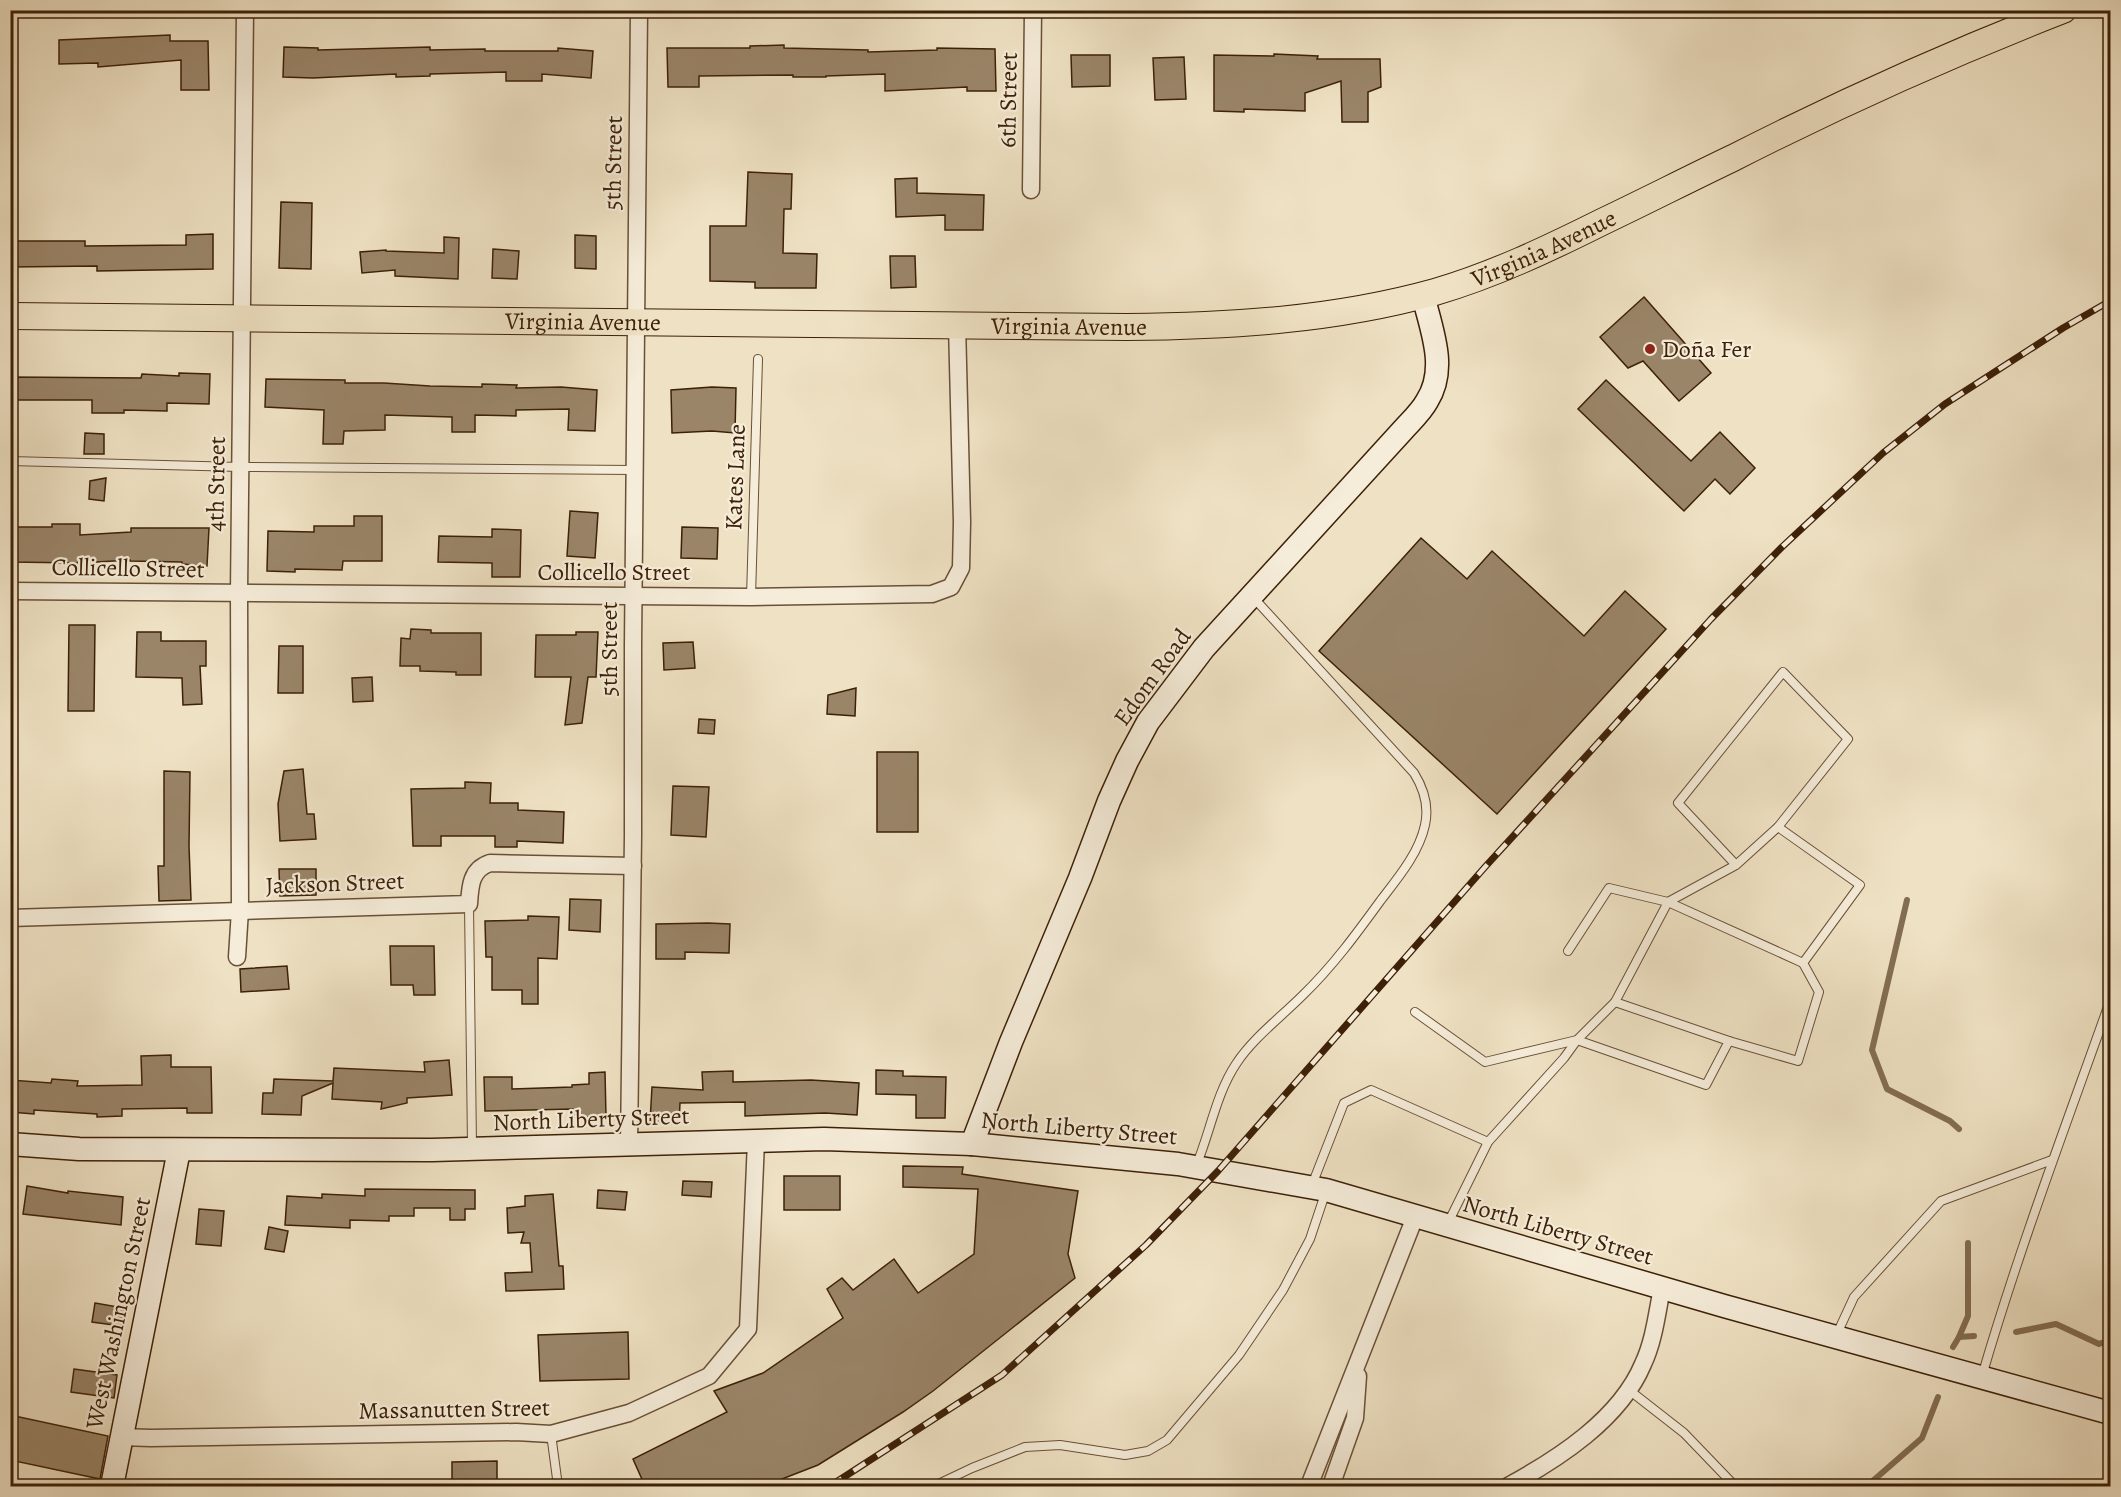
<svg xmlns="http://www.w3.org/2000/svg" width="2121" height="1497" font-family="Alegreya,serif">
<rect width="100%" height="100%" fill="#efe2c4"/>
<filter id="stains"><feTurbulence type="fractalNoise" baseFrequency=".00333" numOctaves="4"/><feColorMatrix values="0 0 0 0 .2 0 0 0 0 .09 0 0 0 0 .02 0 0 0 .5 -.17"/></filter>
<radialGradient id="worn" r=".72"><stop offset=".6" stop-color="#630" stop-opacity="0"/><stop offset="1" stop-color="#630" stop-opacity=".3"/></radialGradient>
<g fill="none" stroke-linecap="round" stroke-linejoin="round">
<g stroke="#836d52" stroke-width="6">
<path d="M1907 900 1872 1050 1887 1089 1950 1121 1959 1129"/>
<path d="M2016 1332 2056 1324 2099 1344 2110 1340"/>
<path d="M1959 1337 1968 1316V1243"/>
<path d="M1953 1347 1959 1337 1974 1336"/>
<path d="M1867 1486 1922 1438 1938 1397"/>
</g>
</g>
<g fill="#9a8569" stroke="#3d2007" stroke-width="1.5">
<path d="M170 35V41H208L209 90H181V60L98 67V63L59 64V40Z"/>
<path d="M784 45V48L868 50V52L937 50V48L995 49 996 91H967V87L885 91V74L826 76V77H793V75L699 76V87H668L667 48H750V46Z"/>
<path d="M284 47 318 48V50L430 47V50L485 49V51H558V48L593 51 591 78 542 74V81H506V72L430 74V76L396 77V74L313 78 283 77Z"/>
<path d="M1274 54 1318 56 1317 59H1380L1381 87 1368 92V122H1342L1341 81 1305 93V111L1244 109V112L1214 111V55L1274 56Z"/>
<path d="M1071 55H1110V86L1072 87Z"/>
<path d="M1184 57 1186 99 1155 100 1153 58Z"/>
<path d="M748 172 792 174 791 209H784L783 253 817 254 816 288H755V282L710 281V226H746Z"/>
<path d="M917 178V193L984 195 983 230H945V215L896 217 895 179Z"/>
<path d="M281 202 312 203 311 269 279 268Z"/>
<path d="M213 234V269L97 271V266L10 267V241H85V246L186 245V235Z"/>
<path d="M575 235 596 236V269L575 268Z"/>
<path d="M444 237 459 238 458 279 395 276V270L362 273 360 252 386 250V251L444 253Z"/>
<path d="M493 249 519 251 517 279 492 278Z"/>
<path d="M890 256H915L916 287 891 288Z"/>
<path d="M1644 297 1711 373 1679 401 1643 361 1628 368 1600 337Z"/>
<path d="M179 373 210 374 209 404 167 403V411L124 410V413H92V400H10V377L141 378 142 374 179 376Z"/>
<path d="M266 379 345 380V383H384L430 386 482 387V384L517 385 516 388 561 387 597 390 595 431 568 430 569 409 516 410V416L475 415V432H452V417L385 415V430L344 431 343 444H323L324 410 265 407Z"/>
<path d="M1606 380 1691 461 1720 432 1755 468 1730 494 1715 479 1684 511 1578 409Z"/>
<path d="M712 387 736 388 735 433 712 431 672 433 671 390Z"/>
<path d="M85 433 104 434V454H84Z"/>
<path d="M106 478 104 501 89 499 90 481Z"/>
<path d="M570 511 598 513 595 558 567 556Z"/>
<path d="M354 516H382V561H343L342 570 295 569V572L267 571 268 531 314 532V526H354Z"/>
<path d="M52 524H80V535L131 532V528H209L207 566 182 564V562L130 561V560L80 563 10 562V527H52Z"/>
<path d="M682 527 718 528 717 559 681 558Z"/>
<path d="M492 529 521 530 520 577H492V563L438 562 439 536 492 537Z"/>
<path d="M1421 538 1467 579 1492 551 1584 636 1625 591 1666 629 1497 814 1319 651Z"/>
<path d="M69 625H95L94 711H68Z"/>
<path d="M411 629 431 630V633H481V675H456V672L420 671V666H400L401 638 410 639Z"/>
<path d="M137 632H161V641H206V666H200L202 704 183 705 182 678 136 677Z"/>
<path d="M576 632H598L596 677H588L582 723 565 725 571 677H535L536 635H576Z"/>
<path d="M693 642 695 668 664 670 663 643Z"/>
<path d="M279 646H303V693H278Z"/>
<path d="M372 677 373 701 353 702 352 678Z"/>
<path d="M856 688 855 716 827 714 828 695Z"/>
<path d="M699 719 715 720 714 734 698 733Z"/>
<rect x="877" y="752" width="41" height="80"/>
<path d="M303 769 307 814H314L316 839 280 841 278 804 284 771Z"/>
<path d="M164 771 190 772 189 846 191 900 159 901 158 866H164Z"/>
<path d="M465 782 491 783 490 803H518V810L564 812 563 843 517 841V847H495V836H441V846H413L411 789 465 788Z"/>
<path d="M673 786 709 787 706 837 671 835Z"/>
<path d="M279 869H316V895L280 896Z"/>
<path d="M570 899 601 900 600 932 569 930Z"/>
<path d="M528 916 559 917 557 959 538 958V1004H522V990H492V957H486L485 921 528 920Z"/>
<path d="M708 923 730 924 729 953 685 952V959H656V924Z"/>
<path d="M390 946H434L435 995H414L413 985H391Z"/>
<path d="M287 966 289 989 241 992 240 969Z"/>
<path d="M171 1055V1067H211L212 1113H187V1108L122 1109V1116L97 1117V1114L34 1110V1114L10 1112V1080L51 1083 52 1079 78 1081 77 1086 142 1085 141 1056Z"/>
<path d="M449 1060 452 1095 407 1098V1103L381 1109 382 1102 332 1099 333 1083 302 1096 301 1115 262 1114 263 1093H273L274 1079 333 1081 334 1068 425 1072 424 1062Z"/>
<path d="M876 1070 903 1071V1076L946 1077 945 1118H916V1095L876 1094Z"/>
<path d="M733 1071V1082L811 1080 859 1083 857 1115 825 1113 745 1116V1102L680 1103 679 1124 650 1122 652 1087 703 1090 702 1072Z"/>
<path d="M605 1072 606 1117H573V1109L485 1111 484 1077H512V1089L572 1087V1085L589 1084V1073Z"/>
<path d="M903 1166 963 1167 962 1174 1078 1191 1068 1254 1075 1278 933 1391 903 1412 818 1465 764 1486H645L633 1459 727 1412 714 1391 763 1373 843 1318 827 1289 842 1278 853 1290 894 1259 918 1293 974 1254 978 1189 903 1187Z"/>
<rect x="784" y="1176" width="56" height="34"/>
<path d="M683 1181 712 1182 711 1197 682 1195Z"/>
<path d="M27 1186 68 1193V1191L123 1197 121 1225 23 1214Z"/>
<path d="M365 1189 475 1190V1209H465V1220H450V1208H414V1216H389V1221L350 1220V1228L285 1225 287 1196 322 1198V1194L365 1196Z"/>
<path d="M598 1190 627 1192 625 1210 597 1208Z"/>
<path d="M553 1194 559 1266H563L564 1289 506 1291 505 1273 532 1272 530 1243H521L524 1232 508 1233 507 1208 525 1206V1196Z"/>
<path d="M199 1209 224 1211 221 1246 196 1244Z"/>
<path d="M269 1227 288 1231 284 1252 265 1249Z"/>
<path d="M95 1303 124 1308 121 1326 92 1322Z"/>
<path d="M628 1332 629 1379 540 1381 538 1335Z"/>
<path d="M74 1369 117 1375 114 1398 71 1392Z"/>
<path d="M10 1415 108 1436 100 1479 10 1460Z"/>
<path d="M497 1461V1486H452V1462Z"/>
</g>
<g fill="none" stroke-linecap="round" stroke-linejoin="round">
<g stroke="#6a5036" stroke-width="10">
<g id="lane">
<path d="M10 461 240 467 635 470"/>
<path d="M751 597 758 359"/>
<path d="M469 904 472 1146"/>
<path d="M1568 951 1609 888 1668 902 1803 963"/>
<path d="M1415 1012 1485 1062 1577 1040 1706 1085 1729 1041 1615 1002"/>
<path d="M1729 1041 1798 1061 1819 992 1803 963 1860 885 1778 827"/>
<path d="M1196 1166C1210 1133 1216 1094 1236 1064 1253 1038 1281 1017 1303 995 1333 966 1357 933 1381 900 1398 878 1419 853 1425 825 1429 807 1424 789 1414 773L1252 596"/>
<path d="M1312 1185 1344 1103 1371 1090 1488 1142"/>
<path d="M1448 1223 1488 1142 1564 1058 1577 1040 1615 1002 1668 902 1736 865 1778 827 1848 739 1783 672 1678 803 1736 865"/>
<path d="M1836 1336 1854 1297 1941 1201 2052 1160"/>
<path d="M1982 1376C2019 1249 2066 1125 2110 1001"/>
<path d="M1629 1390 1684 1433 1735 1486"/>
<path d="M551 1434 558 1486"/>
<path d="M934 1486 972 1468 1025 1447 1060 1445 1125 1455 1148 1451 1167 1440 1239 1355 1283 1290 1310 1239 1326 1191"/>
</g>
</g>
<g stroke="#6a5036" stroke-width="19">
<g id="street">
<path d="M1031 190 1033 10"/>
<path d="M10 591 751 597 932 594 951 587 961 568 962 522 957 324"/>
<path d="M10 918 469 904C470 886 471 869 490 863L633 866"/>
<path d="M237 957 240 910 239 593 245 10"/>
<path d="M629 1145 633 836V645L639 10"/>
<path d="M120 1437 151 1438 516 1432 551 1434 629 1413 709 1376 748 1329 756 1141"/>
<path d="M1309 1486 1415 1217"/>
<path d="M1331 1486 1355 1418 1358 1376"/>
<path d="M1508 1486C1558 1459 1620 1419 1643 1364 1654 1341 1657 1313 1662 1288"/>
</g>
</g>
<g stroke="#3d2007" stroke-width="25">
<g id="secondary">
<path d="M10 1144 79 1149 432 1150 824 1139 972 1144 1178 1164 1326 1190 1724 1306 2110 1413"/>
<path d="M972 1144 1011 1042 1080 878 1109 801 1127 761 1148 722 1204 648 1403 430C1411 421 1421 412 1427 401 1448 368 1431 329 1423 295"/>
<path d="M112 1486 179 1150"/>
</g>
</g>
<g stroke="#3d2007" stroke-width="28">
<g id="primary">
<path id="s1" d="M10 316 1127 327C1231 326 1334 320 1435 292 1493 275 1548 249 1602 222 1646 201 1689 179 1733 158 1841 103 1950 54 2063 10"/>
</g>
</g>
<use href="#lane" stroke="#f5ecd9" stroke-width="8"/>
<use href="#street" stroke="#f5ecd9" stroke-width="16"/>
<use href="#secondary" stroke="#f5ecd9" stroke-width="22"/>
<use href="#primary" stroke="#efe2c4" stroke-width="26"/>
<g stroke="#3d2007" stroke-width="7">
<path id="rail" d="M830 1486 1002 1375 1146 1245 1218 1171 1485 867 1711 619 1782 547 1883 453 1945 404 2063 328 2110 301"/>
</g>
<use href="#rail" stroke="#f5ecd9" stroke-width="4.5" stroke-dasharray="14" stroke-linecap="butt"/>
</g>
<circle fill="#8f2418" stroke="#f5ecd9" stroke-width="2" cx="1650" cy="349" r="6"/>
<g text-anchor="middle" stroke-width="4.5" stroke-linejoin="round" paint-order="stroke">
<g font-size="24" fill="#3d2007" stroke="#f5ecd9">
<text transform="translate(1008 100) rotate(-89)" y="8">6th Street</text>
<text transform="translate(613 163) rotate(-89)" y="8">5th Street</text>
<text dy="8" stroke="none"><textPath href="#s1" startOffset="1545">Virginia Avenue</textPath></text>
<text dy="8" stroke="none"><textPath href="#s1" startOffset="573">Virginia Avenue</textPath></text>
<text dy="8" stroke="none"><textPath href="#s1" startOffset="1059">Virginia Avenue</textPath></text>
<text transform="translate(735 477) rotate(-88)" y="8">Kates Lane</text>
<text transform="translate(216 484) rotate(-89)" y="8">4th Street</text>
<text transform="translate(128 568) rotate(1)" y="8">Collicello Street</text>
<text x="614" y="580">Collicello Street</text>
<text transform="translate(609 649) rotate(-90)" y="8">5th Street</text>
<text transform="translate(1152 677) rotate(-54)" y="8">Edom Road</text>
<text transform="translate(335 883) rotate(-2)" y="8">Jackson Street</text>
<text transform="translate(591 1119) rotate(-2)" y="8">North Liberty Street</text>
<text transform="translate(1079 1128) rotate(5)" y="8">North Liberty Street</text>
<text transform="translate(1558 1230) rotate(16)" y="8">North Liberty Street</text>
<text transform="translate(118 1313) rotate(-78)" y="8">West Washington Street</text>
<text transform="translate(454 1409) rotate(-1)" y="8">Massanutten Street</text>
</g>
<g font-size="24" fill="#3d2007" stroke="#f5ecd9" text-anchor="start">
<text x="1662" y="357">Doña Fer</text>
</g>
</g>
<rect width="2121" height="1497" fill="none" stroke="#efe2c4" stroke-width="36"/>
<rect x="12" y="12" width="2097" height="1473" fill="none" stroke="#3d2007" stroke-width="3"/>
<rect x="18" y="18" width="2085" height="1461" fill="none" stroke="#3d2007" stroke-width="1.5"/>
<rect width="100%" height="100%" filter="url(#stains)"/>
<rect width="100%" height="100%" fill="url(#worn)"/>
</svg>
